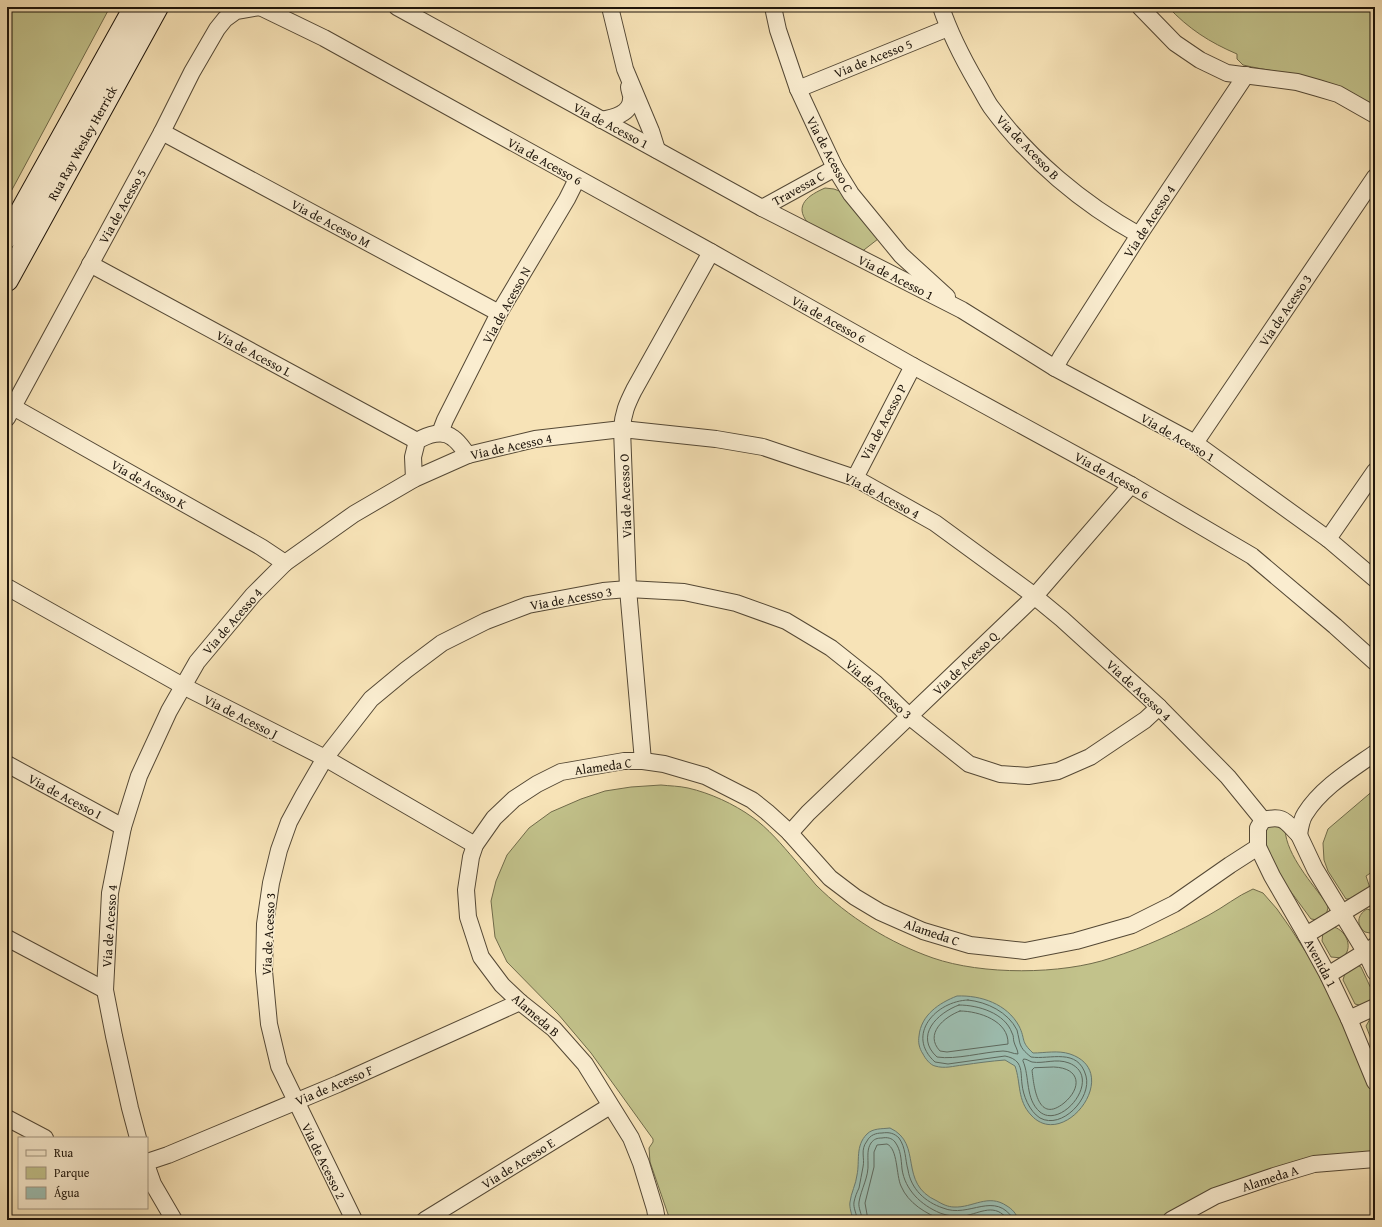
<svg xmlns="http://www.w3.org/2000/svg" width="1382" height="1227" font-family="'Gentium Book Plus',serif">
<rect width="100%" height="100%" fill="#f7e3b7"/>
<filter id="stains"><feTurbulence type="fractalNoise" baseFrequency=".005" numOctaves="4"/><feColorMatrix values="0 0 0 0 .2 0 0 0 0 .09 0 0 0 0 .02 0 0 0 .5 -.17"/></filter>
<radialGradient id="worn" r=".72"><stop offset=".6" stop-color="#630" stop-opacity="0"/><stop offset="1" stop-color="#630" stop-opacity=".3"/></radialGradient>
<g fill="#c2c28b" stroke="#706b4a">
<path d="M7 7H110L7 199Z"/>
<path d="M1168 7H1375V109C1337 75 1290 76 1243 65L1237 59V54C1209 42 1189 29 1168 7Z"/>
<path d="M825 188 834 189 842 192 878 239 860 253 808 223C793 205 809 195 825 188Z"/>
<path d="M661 785C670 786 679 786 688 788 710 793 734 804 752 817 768 828 782 845 795 860 802 868 809 877 816 885 848 917 890 943 933 958 982 975 1061 975 1111 958 1145 947 1178 932 1209 915 1224 907 1237 896 1253 889L1263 893 1277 909 1291 929 1311 960 1330 993 1370 1079 1375 1095V1152L1360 1155 1164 1220H670L650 1162 649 1148 653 1142V1139L591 1053 558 1014 507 962 495 937 491 901 496 881 507 855 529 828 551 812 581 799 605 791 631 787Z"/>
<path d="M1375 789V870L1366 876 1369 885 1370 893 1357 899H1346L1328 871 1324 860 1323 843 1328 829Z"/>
<path d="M1266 821 1285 830C1287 856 1312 883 1327 904L1328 908 1326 915 1318 920 1311 919 1269 862 1261 827Z"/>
<path d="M1367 909 1370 910 1375 918V931L1370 933 1365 932C1356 925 1357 915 1367 909Z"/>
<path d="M1334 927C1347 931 1354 949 1342 958L1331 957 1322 941 1323 932Z"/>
<path d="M1357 965 1361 967 1374 995 1371 1003 1363 1006 1355 1004 1343 980 1345 973Z"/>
<path d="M1375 1016V1042L1371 1039 1366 1026 1370 1019Z"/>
</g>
<g fill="#9dbeb1" stroke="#6a7a6e">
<path d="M957 996C981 995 1007 1004 1019 1026 1026 1040 1020 1041 1033 1053 1045 1053 1058 1050 1070 1054 1124 1072 1064 1152 1031 1115 1017 1100 1021 1083 1015 1066L1005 1060C991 1061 977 1063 963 1065 953 1066 945 1069 935 1066 930 1065 925 1058 923 1054 919 1048 918 1042 919 1036 921 1015 939 1003 957 996Z"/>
<path d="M890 1128C924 1144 897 1183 937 1201 942 1204 948 1207 954 1207 973 1208 988 1193 1007 1206 1012 1209 1017 1214 1018 1220H853C852 1215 849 1207 850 1202 851 1193 856 1184 857 1175 860 1161 855 1146 867 1134 873 1128 882 1129 890 1128Z"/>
</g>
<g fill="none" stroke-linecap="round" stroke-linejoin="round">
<g stroke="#5d695e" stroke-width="1">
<path d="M968 1000C987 1002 1008 1012 1017 1030 1018 1033 1018 1036 1019 1039 1020 1048 1025 1052 1031 1057 1050 1060 1078 1047 1086 1076 1092 1098 1062 1130 1040 1118 1029 1111 1023 1095 1022 1084 1021 1077 1022 1069 1018 1063 1015 1059 1010 1057 1005 1056L948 1064 935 1062C905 1035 936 1001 968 1000Z"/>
<path d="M959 1005C978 1005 1005 1013 1012 1033 1014 1036 1013 1039 1014 1042 1015 1046 1018 1050 1018 1054 1013 1054 1009 1051 1003 1051 983 1052 956 1060 937 1057 914 1036 937 1013 959 1005Z"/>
<path d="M960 1011C979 1011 1009 1021 1008 1044L947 1052 940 1051C924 1034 944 1017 960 1011Z"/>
<path d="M1024 1059C1027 1059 1029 1061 1032 1062 1044 1064 1056 1058 1069 1063 1104 1077 1062 1130 1040 1112 1025 1099 1030 1077 1023 1061Z"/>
<path d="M1054 1067C1081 1068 1082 1088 1064 1103 1038 1124 1034 1088 1032 1070L1034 1068Z"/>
<path d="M857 1220C857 1214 853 1208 854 1202 855 1197 857 1192 859 1188 860 1181 862 1174 863 1167 865 1158 860 1150 867 1141 870 1135 876 1133 882 1133 889 1132 894 1133 899 1138 906 1148 905 1159 908 1170 911 1189 925 1202 943 1208 969 1219 995 1189 1014 1220"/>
<path d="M862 1220C862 1214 858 1208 859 1202 861 1189 869 1177 868 1163 868 1156 867 1149 871 1143 874 1139 877 1138 882 1138 887 1137 892 1138 895 1142 901 1150 901 1159 902 1169 905 1190 921 1205 940 1213 948 1216 956 1217 964 1216 981 1213 995 1202 1008 1220"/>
<path d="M868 1220 865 1203 874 1167V1152L877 1145 887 1144C898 1149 896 1175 901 1186 908 1203 926 1214 943 1220"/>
</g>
<g stroke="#544835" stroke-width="18">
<g id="street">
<path d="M260 7 324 38 711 252 913 366 1131 485 1252 556 1335 626 1375 662"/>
<path d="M397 7 762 208 962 310 1055 368 1195 443 1328 539 1375 579"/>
<path d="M610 7 625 69 651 131 657 150"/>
<path d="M773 7 778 30 798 89 817 130 835 168 851 194 901 255 947 297"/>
<path d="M941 7C950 34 963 59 977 83 982 91 986 100 991 107 1029 159 1083 204 1139 235"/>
<path d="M1140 7 1175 43 1200 60 1227 73 1297 82 1318 88 1338 94 1375 115"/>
<path d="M798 89 948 28"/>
<path d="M601 120C613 118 631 114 631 99 632 96 629 90 629 87"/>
<path d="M162 132 499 313"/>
<path d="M762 208 835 168"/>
<path d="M90 264 417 441"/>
<path d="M1055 368 1061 357 1139 235 1246 75"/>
<path d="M13 407 261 547 285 563"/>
<path d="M7 418 162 132 192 72 217 29 225 19 236 11 260 7"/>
<path d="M440 433 445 420 499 313 567 199 577 179"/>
<path d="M1195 443 1375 177"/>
<path d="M855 478 913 366"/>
<path d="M414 479 413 457 417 441C427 435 443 429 453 438 459 442 463 449 468 455"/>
<path d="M1328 539 1375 471"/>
<path d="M7 587 183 686 325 758 475 845"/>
<path d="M643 761 628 589 622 429C623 413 627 404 634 390L711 252"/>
<path d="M7 764 123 827"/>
<path d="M790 833 808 813 1034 597 1131 485"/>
<path d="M1299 835 1315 869 1366 953 1375 972"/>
<path d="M1258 847 1272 876 1306 935 1328 975 1349 1019 1375 1082"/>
<path d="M1306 935 1375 893"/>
<path d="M7 938 105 990"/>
<path d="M1328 975 1375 946"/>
<path d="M1349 1019 1375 1007"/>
<path d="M7 1118 45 1138"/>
<path d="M138 1138 130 1108 114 1036 105 990 110 893 123 827 139 776 169 711 197 662 253 595 285 563 354 514 414 479 468 455 535 439 622 429 716 439 763 447 855 478 935 523 1028 591 1062 619 1159 707 1228 777 1263 820"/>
<path d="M147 1162 168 1155 338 1084 520 1002"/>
<path d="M147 1167 153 1184 174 1220"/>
<path d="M354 1220 279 1066 269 1024 264 971 265 924 271 883 279 850 289 822 303 796 325 758 371 699 406 670 442 643 486 621 528 605 603 591 628 589 684 592 736 603 786 621 831 648 875 683 910 717 969 764 1000 774 1028 776 1058 771 1090 757 1145 720 1159 707"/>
<path d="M425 1220 610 1106"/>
<path d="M657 1220 655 1209 641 1163 631 1138 585 1064 554 1029 520 1002 502 985 481 957 468 917 466 890 471 857 475 845 494 818 514 799 537 784 561 772 624 761H643L664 764 705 776 752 800 767 812 788 831 830 878 855 897 880 912 923 931 970 945 1025 951 1076 941 1132 925 1174 904 1230 865 1258 847V828L1263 820C1284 815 1285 821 1299 835 1300 828 1301 820 1305 814 1321 788 1351 770 1375 753"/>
<path d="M1171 1220 1215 1196 1274 1176 1314 1164 1375 1159"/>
</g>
</g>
<g stroke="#1d140a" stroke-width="24">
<g id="secondary">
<path d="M7 237 135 7"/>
<path d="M7 280 157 7"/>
</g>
</g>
<use href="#street" stroke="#faedd0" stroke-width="16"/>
<use href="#secondary" stroke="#faedd0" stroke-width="22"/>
</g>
<g text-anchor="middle" stroke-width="3" stroke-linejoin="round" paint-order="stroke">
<g font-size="13" fill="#1d140a" stroke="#faedd0">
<text transform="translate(873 58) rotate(-22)" y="5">Via de Acesso 5</text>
<text transform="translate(611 125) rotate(28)" y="5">Via de Acesso 1</text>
<text transform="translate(82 143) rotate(-61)" y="5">Rua Ray Wesley Herrick</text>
<text transform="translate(1028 147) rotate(46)" y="5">Via de Acesso B</text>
<text transform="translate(830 154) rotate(62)" y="5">Via de Acesso C</text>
<text transform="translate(545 161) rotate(29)" y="5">Via de Acesso 6</text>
<text transform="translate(798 188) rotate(-29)" y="5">Travessa C</text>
<text transform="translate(122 206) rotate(-61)" y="5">Via de Acesso 5</text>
<text transform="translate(1149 221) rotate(-57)" y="5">Via de Acesso 4</text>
<text transform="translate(331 223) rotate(28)" y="5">Via de Acesso M</text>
<text transform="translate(896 277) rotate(27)" y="5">Via de Acesso 1</text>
<text transform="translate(506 305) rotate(-61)" y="5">Via de Acesso N</text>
<text transform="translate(1285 310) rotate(-56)" y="5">Via de Acesso 3</text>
<text transform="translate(829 319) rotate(29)" y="5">Via de Acesso 6</text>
<text transform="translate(254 353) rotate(28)" y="5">Via de Acesso L</text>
<text transform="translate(883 422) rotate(-62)" y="5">Via de Acesso P</text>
<text transform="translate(1178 437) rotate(30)" y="5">Via de Acesso 1</text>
<text transform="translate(511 446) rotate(-12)" y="5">Via de Acesso 4</text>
<text transform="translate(1112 475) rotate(29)" y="5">Via de Acesso 6</text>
<text transform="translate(149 484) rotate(30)" y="5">Via de Acesso K</text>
<text transform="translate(882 495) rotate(28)" y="5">Via de Acesso 4</text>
<text transform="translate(625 496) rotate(-92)" y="5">Via de Acesso O</text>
<text transform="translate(571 598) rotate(-10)" y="5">Via de Acesso 3</text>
<text transform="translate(232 621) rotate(-49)" y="5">Via de Acesso 4</text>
<text transform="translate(965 663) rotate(-44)" y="5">Via de Acesso Q</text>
<text transform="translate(879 689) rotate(41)" y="5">Via de Acesso 3</text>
<text transform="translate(1139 690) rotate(43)" y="5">Via de Acesso 4</text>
<text transform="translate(241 716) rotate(27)" y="5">Via de Acesso J</text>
<text transform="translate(603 766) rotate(-8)" y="5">Alameda C</text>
<text transform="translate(65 796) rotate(28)" y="5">Via de Acesso I</text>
<text transform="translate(109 926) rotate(-86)" y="5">Via de Acesso 4</text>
<text transform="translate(932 932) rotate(19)" y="5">Alameda C</text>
<text transform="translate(268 934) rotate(-87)" y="5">Via de Acesso 3</text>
<text transform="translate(1321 963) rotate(62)" y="5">Avenida 1</text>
<text transform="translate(536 1015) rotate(41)" y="5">Alameda B</text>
<text transform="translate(334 1085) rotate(-23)" y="5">Via de Acesso F</text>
<text transform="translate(324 1161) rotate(64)" y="5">Via de Acesso 2</text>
<text transform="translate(518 1163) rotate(-32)" y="5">Via de Acesso E</text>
<text transform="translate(1270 1178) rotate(-18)" y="5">Alameda A</text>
</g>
</g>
<rect width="1382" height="1227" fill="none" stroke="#f7e3b7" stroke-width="24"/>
<rect x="8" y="8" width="1366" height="1211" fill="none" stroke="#1d140a" stroke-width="2"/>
<rect x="12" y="12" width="1358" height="1203" fill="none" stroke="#1d140a"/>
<rect x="18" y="1137" width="130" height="72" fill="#faedd0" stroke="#a29681"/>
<rect x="26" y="1150" width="20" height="6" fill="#faedd0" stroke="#a29681"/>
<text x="54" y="1157" font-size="12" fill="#1d140a">Rua</text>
<rect x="26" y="1167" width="20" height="12" fill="#c2c28b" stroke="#a29681"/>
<text x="54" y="1177" font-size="12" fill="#1d140a">Parque</text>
<rect x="26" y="1187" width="20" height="12" fill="#9dbeb1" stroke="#a29681"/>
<text x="54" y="1197" font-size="12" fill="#1d140a">Água</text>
<rect width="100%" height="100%" filter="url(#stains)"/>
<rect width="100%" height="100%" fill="url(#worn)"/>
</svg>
